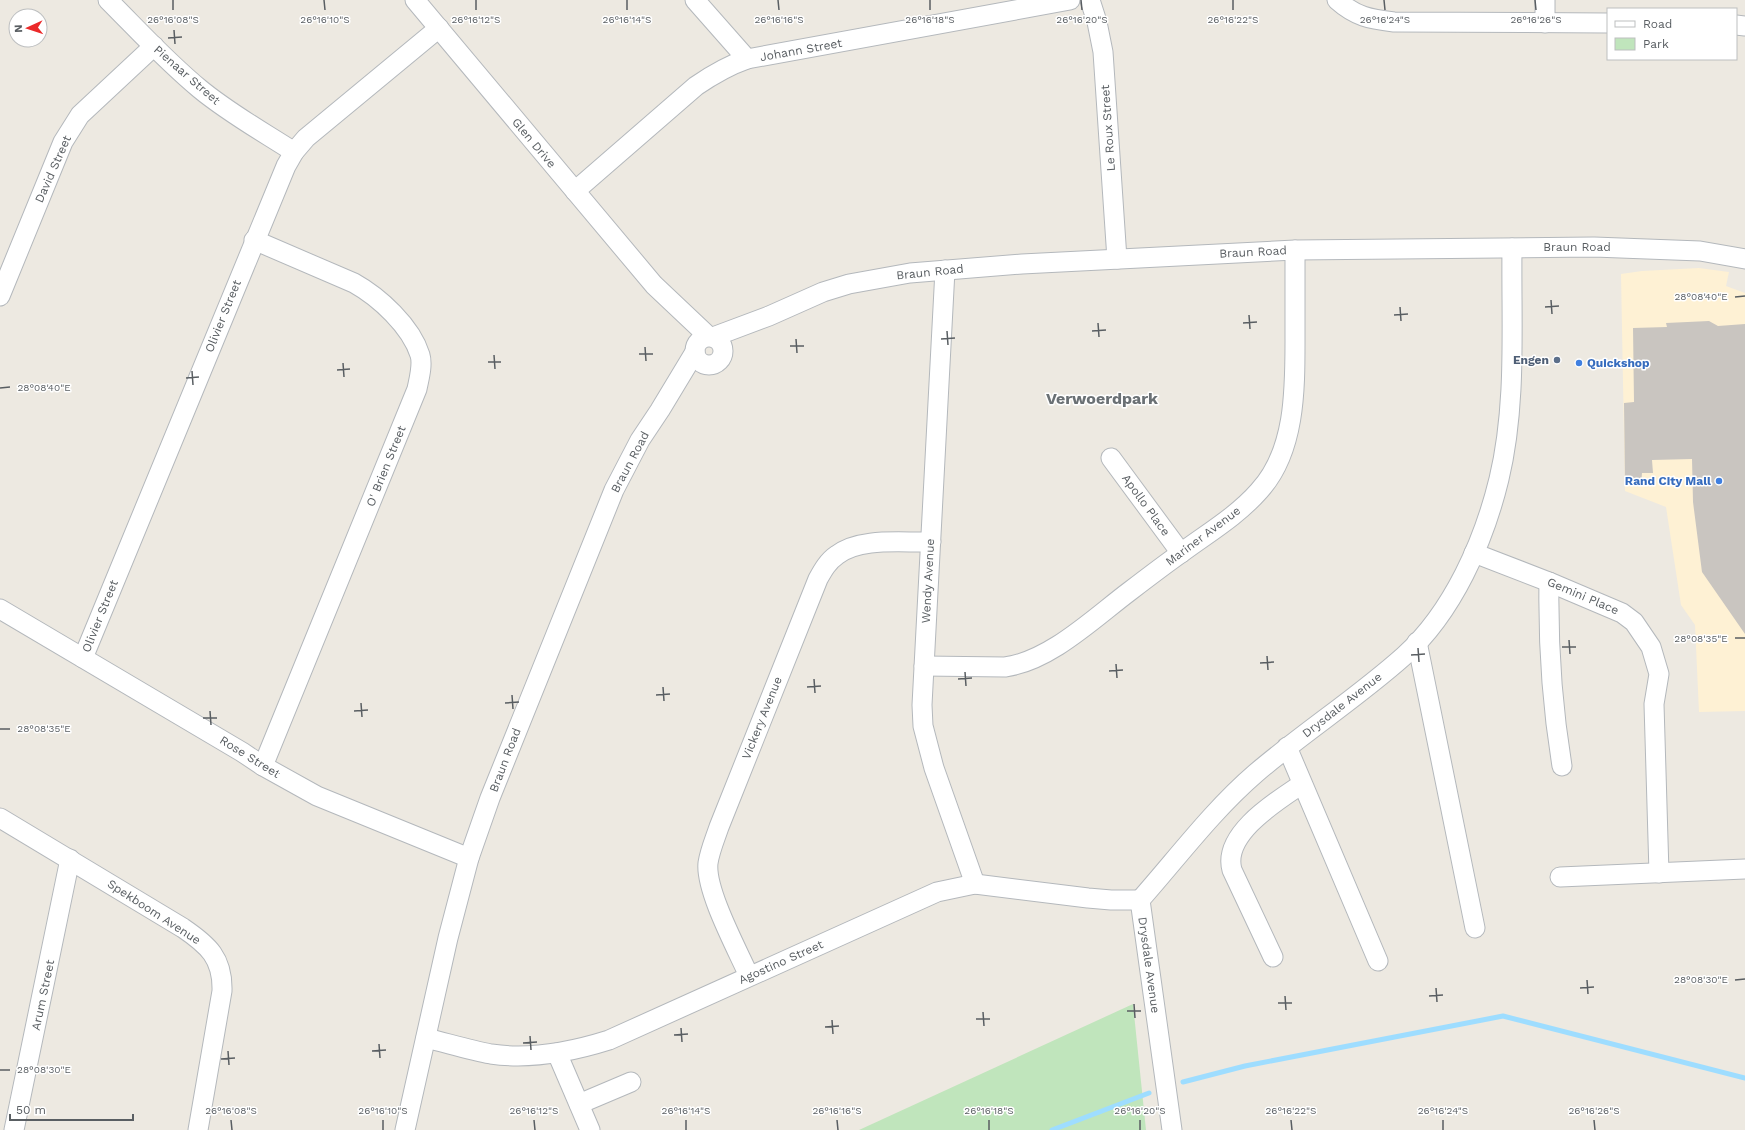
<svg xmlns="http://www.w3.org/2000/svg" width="1745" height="1130" font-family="'Work Sans',sans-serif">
<rect width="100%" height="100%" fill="#ede9e1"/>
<path fill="#fef1d4" d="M1699 268 1729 272 1726 286 1745 293V711L1699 712 1695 625 1681 605 1666 507 1625 491 1621 274 1642 271Z"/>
<path fill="#c0e5bc" d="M1133 1004 1146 1130H859Z"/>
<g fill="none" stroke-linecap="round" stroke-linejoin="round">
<g stroke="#9eddff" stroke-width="5">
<path d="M1183 1082 1245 1066 1503 1016 1745 1078"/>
<path d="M1052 1130 1149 1093"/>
</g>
</g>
<path fill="#c9c5c0" d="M1709 321 1718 326 1745 324V634L1702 572 1693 502 1692 459 1652 460 1653 473H1642L1641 485H1625L1624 403 1634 402 1633 328 1667 327 1666 323Z"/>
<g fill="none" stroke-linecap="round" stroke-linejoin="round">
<g stroke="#b4b8bc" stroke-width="21">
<g id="minor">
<path d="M108 0C138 30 167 62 200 89 229 113 263 132 294 152"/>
<path d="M415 0 654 285 708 336"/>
<path d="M695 0 747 59"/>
<path d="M1090 0 1097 22 1103 52 1117 259"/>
<path d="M1337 0C1356 17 1370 19 1394 22L1608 23"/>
<path d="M1545 0V23"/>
<path d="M1736 25 1745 26"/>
<path d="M575 191 696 86C712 75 727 66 747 59L1070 0"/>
<path d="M254 240 354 283C379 297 411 326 420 355 423 365 419 379 417 389L263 766"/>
<path d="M945 270 922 705 923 726 934 768 975 884"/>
<path d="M0 296 63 142 80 115 154 46"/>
<circle cx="709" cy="351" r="14"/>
<path d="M713 337 769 316 823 292 849 284 910 273 1022 264 1295 250 1594 247 1700 251 1745 259"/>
<path d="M1111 458 1181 553"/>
<path d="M1474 553 1549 582 1622 613 1634 622 1651 647 1659 674 1654 704 1659 873"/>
<path d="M1549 582C1548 644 1552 705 1562 766"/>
<path d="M0 609 242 752 263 766 317 796 469 858"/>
<path d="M1417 642 1475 928"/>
<path d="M83 658 286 166 294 152 306 138 439 28"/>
<path d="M924 666 1005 667C1050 661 1094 618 1130 591 1147 578 1164 565 1181 553 1208 533 1237 516 1259 491 1297 450 1295 384 1295 332 1295 305 1295 278 1295 250"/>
<path d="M1287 747 1378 961"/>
<path d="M0 818 183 928C208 945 223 958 222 991L198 1130"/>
<path d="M1560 877 1745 869"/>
<path d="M1273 957 1232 870C1222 834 1277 801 1302 784"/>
<path d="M749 976C737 949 705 890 708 863 710 850 715 839 719 827L818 579C823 570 828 561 837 555 860 537 902 543 931 542"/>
<path d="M426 1038C447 1043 469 1050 491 1054 531 1060 571 1052 609 1040L937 892 975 884 1088 898 1111 900H1140"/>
<path d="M557 1053 590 1130"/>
<path d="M579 1104 631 1082"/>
<path d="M14 1130 70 859"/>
<path d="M405 1130 448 938 469 858 490 798 614 490 640 440 660 410 695 352"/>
<path d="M1172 1130 1140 900C1178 857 1213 810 1256 773 1304 732 1357 698 1404 656 1453 612 1484 541 1499 479 1517 404 1511 324 1512 248"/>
</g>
</g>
<use href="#minor" stroke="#fff" stroke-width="19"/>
</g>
<path fill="none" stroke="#595e62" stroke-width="1.5" d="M173 0V10M324 0 325 10M476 0V10M627 0V10M778 0 779 10M930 0V10M1081 0 1082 10M1233 0V10M1384 0 1385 10M1535 0 1536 10M174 30 175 44M168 38 182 37M1735 297 1745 296M1551 300 1552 314M1400 307 1401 321M1545 307 1559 306M1249 315 1250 329M1394 315 1408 314M1098 323 1099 337M1243 323 1257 322M947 331 948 345M1092 331 1106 330M796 339 797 353M941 339 955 338M790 346H804M645 347 646 361M639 354H653M494 355 495 369M488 362H501M343 363 344 377M337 370 350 369M192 371 193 385M186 378 199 377M0 388 10 387M1735 638H1745M1569 640 1570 654M1562 647H1576M1418 648 1419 662M1411 655 1425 654M1267 656 1268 670M1260 663 1274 662M1116 664 1117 678M1109 671 1123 670M965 672 966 686M814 679 815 693M958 679 972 678M663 687 664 701M807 687 821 686M512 695 513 709M656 695 670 694M361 703 362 717M505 703 519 702M210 711 211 725M354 711 368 710M203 718H217M0 729H10M1587 980 1588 994M1735 980 1745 979M1436 988 1437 1002M1580 988 1594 987M1285 996 1286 1010M1429 996 1443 995M1278 1003H1292M1134 1004 1135 1018M1127 1011H1141M983 1012 984 1026M976 1019H990M832 1020 833 1034M825 1027 839 1026M681 1028 682 1042M674 1035 688 1034M530 1036 531 1050M523 1043 537 1042M379 1044 380 1058M228 1051 229 1065M372 1051 386 1050M221 1059 235 1058M0 1070H10M231 1120 232 1130M383 1120V1130M534 1120 535 1130M686 1120V1130M837 1120 838 1130M989 1120V1130M1140 1120V1130M1291 1120 1292 1130M1443 1120V1130M1594 1120 1595 1130"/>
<circle fill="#5c6f8a" stroke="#fff" stroke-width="1.5" cx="1557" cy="360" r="4"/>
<g fill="#3f7fe0" stroke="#fff" stroke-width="1.5">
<circle cx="1579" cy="363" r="4"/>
<circle cx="1719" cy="481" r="4"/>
</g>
<g text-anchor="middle" stroke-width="3" stroke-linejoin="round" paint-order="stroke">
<g font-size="12" fill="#595e62" stroke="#fff">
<text transform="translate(801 50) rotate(-10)" y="4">Johann Street</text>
<text transform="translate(187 75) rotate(41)" y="4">Pienaar Street</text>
<text transform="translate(1108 128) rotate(-94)" y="4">Le Roux Street</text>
<text transform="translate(534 143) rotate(50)" y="4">Glen Drive</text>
<text transform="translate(53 169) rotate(-66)" y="4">David Street</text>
<text x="1577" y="251">Braun Road</text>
<text transform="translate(1253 252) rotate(-3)" y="4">Braun Road</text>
<text transform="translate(930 272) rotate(-6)" y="4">Braun Road</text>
<text transform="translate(223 316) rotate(-68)" y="4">Olivier Street</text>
<text transform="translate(630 462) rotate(-62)" y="4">Braun Road</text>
<text transform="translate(386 466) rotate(-68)" y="4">O' Brien Street</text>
<text transform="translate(1146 505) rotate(54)" y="4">Apollo Place</text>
<text transform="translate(1203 536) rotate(-37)" y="4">Mariner Avenue</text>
<text transform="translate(928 581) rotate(-87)" y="4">Wendy Avenue</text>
<text transform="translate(1583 596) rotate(23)" y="4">Gemini Place</text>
<text transform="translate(100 616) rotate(-68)" y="4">Olivier Street</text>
<text transform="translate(1342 705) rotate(-38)" y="4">Drysdale Avenue</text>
<text transform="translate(762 718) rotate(-68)" y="4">Vickery Avenue</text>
<text transform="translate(250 757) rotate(32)" y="4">Rose Street</text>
<text transform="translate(505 760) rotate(-69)" y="4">Braun Road</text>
<text transform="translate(154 912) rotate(33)" y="4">Spekboom Avenue</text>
<text transform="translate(781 962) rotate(-24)" y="4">Agostino Street</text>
<text transform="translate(1149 965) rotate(82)" y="4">Drysdale Avenue</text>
<text transform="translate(43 995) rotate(-78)" y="4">Arum Street</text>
</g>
<g font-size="12" font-weight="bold" fill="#4e5e75" stroke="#fff" text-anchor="end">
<text x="1549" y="364">Engen</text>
</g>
<g font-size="12" font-weight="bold" fill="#366cbe" stroke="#fff" text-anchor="start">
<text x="1587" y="367">Quickshop</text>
<text x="1711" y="485" text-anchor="end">Rand City Mall</text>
</g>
<g font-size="16" font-weight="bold" fill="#6a7074" stroke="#fff">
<text x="1102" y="404">Verwoerdpark</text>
</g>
</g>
<g font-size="10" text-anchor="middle" fill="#595e62" stroke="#fff" stroke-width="3" stroke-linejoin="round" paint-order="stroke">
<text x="173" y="23">26°16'08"S</text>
<text x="325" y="23">26°16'10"S</text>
<text x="476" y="23">26°16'12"S</text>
<text x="627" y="23">26°16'14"S</text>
<text x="779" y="23">26°16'16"S</text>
<text x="930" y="23">26°16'18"S</text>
<text x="1082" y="23">26°16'20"S</text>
<text x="1233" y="23">26°16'22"S</text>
<text x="1385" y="23">26°16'24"S</text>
<text x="1536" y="23">26°16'26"S</text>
<text x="1701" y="300">28°08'40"E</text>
<text x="44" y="391">28°08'40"E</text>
<text x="1701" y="642">28°08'35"E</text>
<text x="44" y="732">28°08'35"E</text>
<text x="1701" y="983">28°08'30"E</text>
<text x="44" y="1073">28°08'30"E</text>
<text x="231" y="1114">26°16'08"S</text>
<text x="383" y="1114">26°16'10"S</text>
<text x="534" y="1114">26°16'12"S</text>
<text x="686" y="1114">26°16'14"S</text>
<text x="837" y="1114">26°16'16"S</text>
<text x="989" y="1114">26°16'18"S</text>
<text x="1140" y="1114">26°16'20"S</text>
<text x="1291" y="1114">26°16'22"S</text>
<text x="1443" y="1114">26°16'24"S</text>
<text x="1594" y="1114">26°16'26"S</text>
</g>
<rect x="1607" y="8" width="130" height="52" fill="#ffffff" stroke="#bdbfc0"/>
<rect x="1615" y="21" width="20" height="6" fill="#ffffff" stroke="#bdbfc0"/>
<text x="1643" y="28" font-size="12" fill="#595e62">Road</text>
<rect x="1615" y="38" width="20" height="12" fill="#c0e5bc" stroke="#bdbfc0"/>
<text x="1643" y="48" font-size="12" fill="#595e62">Park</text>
<g transform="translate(28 28) rotate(267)"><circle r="19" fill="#ffffff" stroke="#bdbfc0"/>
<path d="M0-3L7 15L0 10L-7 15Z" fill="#eb2929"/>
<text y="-6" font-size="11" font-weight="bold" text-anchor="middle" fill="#595e62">N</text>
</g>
<path d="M10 1114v6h123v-6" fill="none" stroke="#595e62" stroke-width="2"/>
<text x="16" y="1114" font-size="12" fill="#595e62" stroke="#ffffff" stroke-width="3" paint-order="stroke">50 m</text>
</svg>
